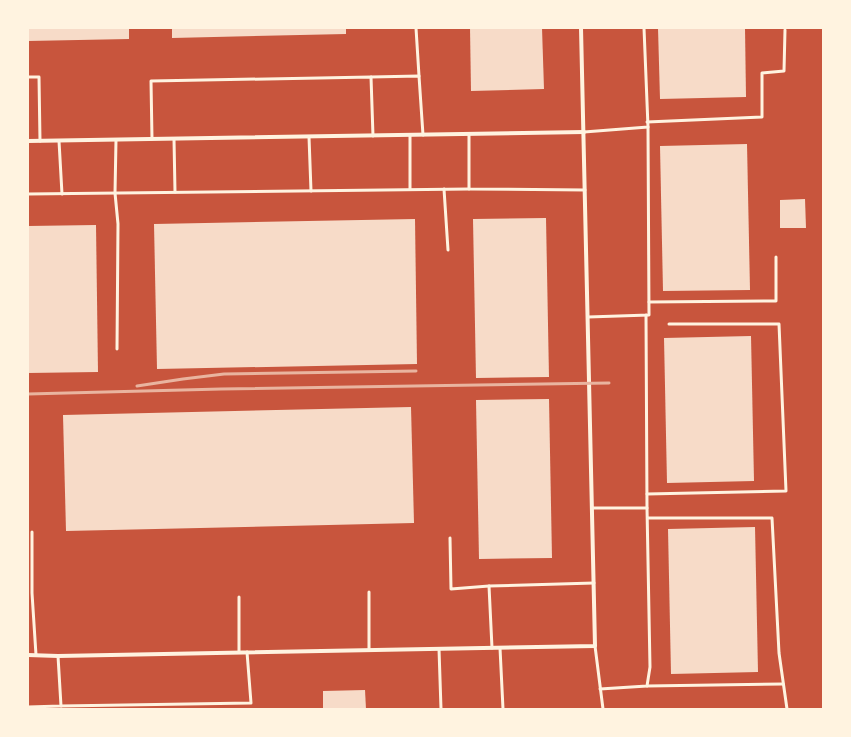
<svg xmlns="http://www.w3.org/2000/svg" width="851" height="737" font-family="'PT Serif',serif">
<rect width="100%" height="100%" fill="#c8553d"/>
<g fill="#f7dbc8">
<path d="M28 28H129V39L28 41Z"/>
<path d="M172 28H346V34L172 38Z"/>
<path d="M470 28H542L544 89 471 91Z"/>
<path d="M658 28H745L746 97 660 99Z"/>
<path d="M747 144 750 290 663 291 660 146Z"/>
<path d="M805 199 806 228H780V200Z"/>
<path d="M546 218 549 377 476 378 473 219Z"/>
<path d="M415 219 417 364 157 369 154 224Z"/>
<path d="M96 225 98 372 28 373V226Z"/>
<path d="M751 336 754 481 667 483 664 338Z"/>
<path d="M549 399 552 558 479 559 476 400Z"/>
<path d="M411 407 414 523 66 531 63 415Z"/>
<path d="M755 527 758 672 671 674 668 529Z"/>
<path d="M365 690 366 709H323V691Z"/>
</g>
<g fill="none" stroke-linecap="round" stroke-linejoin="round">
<g stroke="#fff3e0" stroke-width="3">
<path d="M416 28 419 76"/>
<path d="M28 77H39L40 141"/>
<path d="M371 77 419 76 423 135"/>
<path d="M647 122 762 117V73L784 71 785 30"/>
<path d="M584 132 648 127 644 28"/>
<path d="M469 134V189L585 190"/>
<path d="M410 135V189"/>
<path d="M309 137 311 191"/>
<path d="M152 139 151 81 371 77 373 136"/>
<path d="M174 139 175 192"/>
<path d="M116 140 115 193 118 224 117 349"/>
<path d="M59 141 62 194"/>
<path d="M444 189 448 250"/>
<path d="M28 194 469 189"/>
<path d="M649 302 776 301V257"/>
<path d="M646 315 647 508"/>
<path d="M588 317 649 315 648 127"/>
<path d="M647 494 786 491 779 324H669"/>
<path d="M592 508H647L650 667 647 686 600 689"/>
<path d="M648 518H772L779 653 787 709"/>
<path d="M32 532V593L36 655"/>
<path d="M450 538 451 589 489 586"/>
<path d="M239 597V652"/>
<path d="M595 646 603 709"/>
<path d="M492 648 489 586 594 583"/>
<path d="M500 648 503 709"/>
<path d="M439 649 441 709"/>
<path d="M369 650V592"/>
<path d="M647 686 783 684"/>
<path d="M61 706 251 703 247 652"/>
<path d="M28 707 61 706 58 656"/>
</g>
<g stroke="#fff3e0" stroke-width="4">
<path d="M28 141 584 132"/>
<path d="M28 655 58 656 595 646 581 28"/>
</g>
<g stroke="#e9b49f" stroke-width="3">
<path d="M137 386 183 379 224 374 416 371"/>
<path d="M28 394 221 389 609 383"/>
</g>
</g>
<rect width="851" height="737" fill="none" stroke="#fff3e0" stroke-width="58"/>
</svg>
